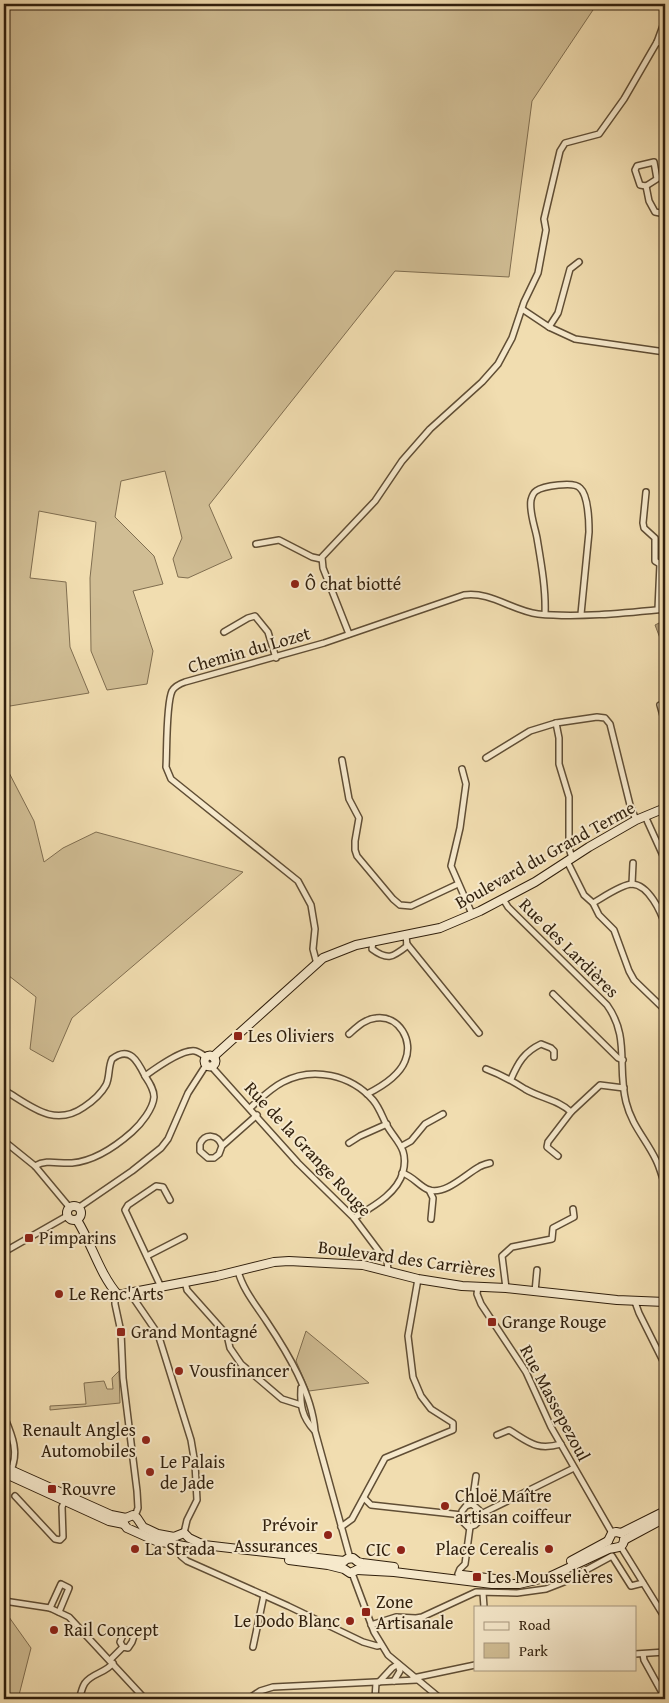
<svg xmlns="http://www.w3.org/2000/svg" width="669" height="1703" font-family="'Gentium Book Plus',serif">
<rect width="100%" height="100%" fill="#f1ddb0"/>
<filter id="stains"><feTurbulence type="fractalNoise" baseFrequency=".004" numOctaves="4"/><feColorMatrix values="0 0 0 0 .2 0 0 0 0 .09 0 0 0 0 .02 0 0 0 .5 -.17"/></filter>
<radialGradient id="worn" r=".72"><stop offset=".6" stop-color="#630" stop-opacity="0"/><stop offset="1" stop-color="#630" stop-opacity=".3"/></radialGradient>
<g fill="#d0bd94" stroke="#806e50">
<path d="M4 4H597L532 101 509 277 395 271 209 505 232 558 188 578 178 577 173 559 182 538 165 471 121 481 115 517 154 556 163 584 133 591 153 651 147 684 107 690 91 651 90 578 96 522 39 511 30 578 66 582 70 647 89 693 4 707Z"/>
<path d="M4 763 34 821 44 862 63 848 96 832 243 872 72 1018 53 1062 30 1049 36 997 4 972Z"/>
<path d="M306 1331 369 1383 309 1391 296 1361Z"/>
<path d="M119 1371 120 1403 50 1410V1406L86 1404 84 1383 104 1381 107 1389H113L112 1378Z"/>
<path d="M4 1610 31 1648 18 1699H4Z"/>
</g>
<path fill="#af9c78" stroke="#7c6a4d" d="M665 620V647L663 646 655 625Z"/>
<g fill="none" stroke-linecap="round" stroke-linejoin="round">
<g stroke="#604e35" stroke-width="8">
<g id="street">
<path d="M657 42 665 44"/>
<path d="M654 162 657 179 646 186 640 185 635 170 637 166Z"/>
<path d="M646 186 649 201 655 212 665 214"/>
<path d="M522 309 549 327 575 339 665 352"/>
<path d="M549 327 558 313 570 269 579 262"/>
<path d="M665 390 664 395 665 402"/>
<path d="M646 492 643 523 644 528 655 538V561L660 564"/>
<path d="M256 544 279 540 312 557 321 559"/>
<path d="M658 609 660 564 665 560"/>
<path d="M545 614C546 589 541 562 537 538 535 527 529 512 531 500 532 496 533 493 536 491 543 486 574 481 580 488 588 495 589 521 589 532L581 614"/>
<path d="M224 632 248 618 255 616 268 632 276 658"/>
<path d="M349 634 323 568 322 557 375 501 402 461 430 429 482 382 498 364 512 338 524 302 538 273 546 230 544 219 560 151 565 143 599 134 624 99 657 42 665 20"/>
<path d="M660 705 665 723"/>
<path d="M556 723 559 738V764L569 797V848L572 858"/>
<path d="M486 758 530 731 556 723 597 717 605 718 610 724 630 805 636 820"/>
<path d="M342 760 349 799 359 818 355 841V850L357 856 393 899 400 905 411 906 458 884"/>
<path d="M462 769 466 784 460 828 451 866 472 914"/>
<path d="M645 816 665 860"/>
<path d="M567 861 584 895 593 903C602 898 622 884 632 884 649 885 661 912 665 925"/>
<path d="M632 884 633 863"/>
<path d="M503 899 508 907 607 1005C630 1037 617 1066 626 1102 632 1126 646 1139 656 1160 660 1168 662 1177 665 1185"/>
<path d="M593 903 599 915 614 930 629 971 634 980 665 1010"/>
<path d="M373 941 372 949C388 961 393 957 407 946L406 935"/>
<path d="M407 944 479 1033"/>
<path d="M317 964 313 949 315 929 311 905 298 881 171 779 166 767C167 751 166 704 172 691 175 686 179 684 185 682L324 643 464 595C490 591 513 611 538 614 578 618 625 613 665 609"/>
<path d="M553 994 618 1058 623 1060"/>
<path d="M349 1034C357 1027 365 1019 376 1018 399 1015 414 1041 405 1061 399 1076 381 1087 367 1094"/>
<path d="M211 1066 298 1163 354 1218 381 1254 387 1260 388 1271"/>
<path d="M486 1069C502 1075 511 1080 525 1089 540 1098 559 1100 571 1112"/>
<path d="M145 1076C156 1068 182 1049 195 1051 199 1052 203 1055 206 1057"/>
<path d="M511 1079C518 1063 524 1052 541 1044L551 1048 554 1051V1057"/>
<path d="M4 1090C31 1106 54 1128 84 1107 93 1101 101 1094 106 1085 110 1077 108 1067 112 1059 130 1045 138 1062 145 1076 149 1082 154 1089 154 1097 153 1109 141 1124 132 1132 115 1147 95 1161 72 1163 58 1164 47 1159 35 1166"/>
<path d="M250 1108C260 1099 271 1088 283 1082 313 1066 351 1075 373 1100 379 1107 382 1116 386 1124 396 1142 409 1148 403 1172 397 1194 372 1207 354 1218"/>
<path d="M4 1141 35 1166 70 1208"/>
<path d="M349 1143 360 1136 387 1124"/>
<path d="M222 1146C218 1134 205 1133 200 1144V1151L208 1158H214L219 1154 222 1146 257 1115"/>
<path d="M402 1146 411 1141 425 1124 443 1114"/>
<path d="M558 1156 547 1147 548 1142 571 1112 600 1085 624 1088"/>
<path d="M402 1173C413 1176 420 1187 429 1190 446 1195 466 1174 479 1167 482 1165 486 1164 490 1163"/>
<path d="M429 1190 433 1198 431 1219"/>
<path d="M78 1208 132 1171 161 1148 168 1139 188 1093 206 1065"/>
<path d="M4 1252 67 1216"/>
<path d="M147 1256 184 1237"/>
<path d="M238 1271C243 1290 256 1305 267 1322 287 1352 312 1393 315 1431L350 1558"/>
<path d="M185 1282 187 1290 227 1335 230 1348 241 1364 282 1399 301 1405"/>
<path d="M478 1286 477 1294 481 1304 526 1372 551 1427 612 1533"/>
<path d="M161 1287 125 1210 128 1205 156 1186 163 1187 170 1200"/>
<path d="M506 1288 502 1256 512 1247 552 1239 553 1228 574 1217 573 1209"/>
<path d="M131 1292 132 1296 158 1334 191 1440 195 1464 197 1500 187 1520 184 1533"/>
<path d="M535 1292 537 1270"/>
<path d="M118 1295 115 1298V1304L121 1332 123 1378 137 1491 138 1508 135 1516"/>
<path d="M635 1302 639 1313 665 1365"/>
<path d="M301 1388C300 1405 302 1417 314 1430"/>
<path d="M4 1416C12 1435 20 1453 10 1472"/>
<path d="M497 1435 509 1430C529 1442 536 1451 561 1444"/>
<path d="M15 1496 55 1539 60 1540 63 1537 62 1507 66 1498"/>
<path d="M364 1498 371 1505 462 1515"/>
<path d="M472 1504 479 1510V1521L475 1525 468 1527 462 1521V1511L466 1506Z"/>
<path d="M472 1504 476 1476"/>
<path d="M479 1515 574 1468"/>
<path d="M341 1527 352 1519 385 1458 453 1430V1423L431 1409 421 1396 413 1377 408 1336 418 1279"/>
<path d="M181 1546V1556L187 1561 288 1606 363 1642 377 1646 381 1645"/>
<path d="M621 1547 665 1618"/>
<path d="M352 1573 374 1632 388 1655 441 1699"/>
<path d="M458 1574 460 1569 465 1564 470 1527"/>
<path d="M483 1593 484 1607"/>
<path d="M4 1601 50 1608 69 1617 145 1699"/>
<path d="M50 1608 61 1584 69 1588 59 1612"/>
<path d="M371 1625 396 1617 416 1618 422 1617 476 1592 517 1593 546 1589 564 1582 612 1556 631 1586 643 1583"/>
<path d="M253 1647 264 1595"/>
<path d="M635 1654 665 1652"/>
<path d="M643 1654 644 1660 665 1698"/>
<path d="M110 1660 123 1647 128 1648 132 1642 135 1633 129 1630 124 1633 120 1642 123 1647"/>
<path d="M413 1678 475 1665"/>
<path d="M394 1681 400 1671 398 1665"/>
<path d="M379 1682 392 1668 398 1664"/>
<path d="M79 1699C81 1694 82 1687 85 1683 92 1673 106 1673 113 1663"/>
<path d="M248 1699 260 1691 273 1687 417 1680"/>
<path d="M375 1699 376 1683"/>
</g>
</g>
<g stroke="#301f0c" stroke-width="10">
<g id="secondary">
<circle cx="210" cy="1061" r="5.5"/>
<path d="M213 1057 323 958 356 945 440 928 480 911 535 882 589 847 636 820 665 808"/>
<circle cx="74" cy="1213" r="7"/>
<path d="M77 1220C92 1244 99 1273 118 1295L217 1276 274 1262 289 1261 363 1265 418 1279 462 1286 506 1288 617 1300 665 1302"/>
<path d="M4 1467 111 1515 126 1518 133 1515 137 1518 143 1527 158 1534 174 1537 184 1533 189 1538 204 1545 344 1561"/>
<path d="M4 1473 109 1521 124 1524"/>
<path d="M124 1524 127 1528 156 1541 211 1551"/>
<path d="M621 1533 665 1511"/>
<path d="M624 1540 665 1518"/>
<path d="M608 1541 612 1533 616 1532 621 1533"/>
<path d="M289 1560 328 1565 344 1569 350 1573 357 1570"/>
<path d="M344 1561 347 1559 353 1558 358 1562 362 1563 394 1567"/>
<path d="M571 1561 608 1541"/>
<path d="M357 1570 394 1572 492 1584H519L549 1577 609 1549C616 1547 623 1549 624 1540"/>
<path d="M462 1575 503 1580"/>
</g>
</g>
<use href="#street" stroke="#f6e9cc" stroke-width="5"/>
<use href="#secondary" stroke="#f6e9cc" stroke-width="8"/>
</g>
<g fill="#8f2418" stroke="#f6e9cc" stroke-width="2">
<circle cx="295" cy="584" r="5"/>
<rect x="233" y="1031" width="10" height="10" rx="2.5"/>
<rect x="24" y="1233" width="10" height="10" rx="2.5"/>
<circle cx="59" cy="1294" r="5"/>
<rect x="487" y="1317" width="10" height="10" rx="2.5"/>
<rect x="116" y="1327" width="10" height="10" rx="2.5"/>
<circle cx="179" cy="1371" r="5"/>
<circle cx="146" cy="1440" r="5"/>
<circle cx="150" cy="1472" r="5"/>
<rect x="47" y="1484" width="10" height="10" rx="2.5"/>
<circle cx="445" cy="1506" r="5"/>
<circle cx="328" cy="1535" r="5"/>
<circle cx="135" cy="1549" r="5"/>
<circle cx="549" cy="1549" r="5"/>
<circle cx="401" cy="1550" r="5"/>
<rect x="472" y="1572" width="10" height="10" rx="2.5"/>
<rect x="361" y="1607" width="10" height="10" rx="2.5"/>
<circle cx="350" cy="1621" r="5"/>
<circle cx="54" cy="1630" r="5"/>
</g>
<g text-anchor="middle" stroke-width="4" stroke-linejoin="round" paint-order="stroke">
<g font-size="18" fill="#301f0c" stroke="#f6e9cc" text-anchor="start">
<text x="305" y="590">Ô chat biotté</text>
<text x="248" y="1042">Les Oliviers</text>
<text x="39" y="1244">Pimparins</text>
<text x="69" y="1300">Le Renc'Arts</text>
<text x="502" y="1328">Grange Rouge</text>
<text x="131" y="1338">Grand Montagné</text>
<text x="189" y="1377">Vousfinancer</text>
<text x="136" y="1436" text-anchor="end">Renault Angles<tspan x="136" dy="21">Automobiles</tspan></text>
<text x="160" y="1468">Le Palais<tspan x="160" dy="21">de Jade</tspan></text>
<text x="62" y="1495">Rouvre</text>
<text x="455" y="1502">Chloë Maître<tspan x="455" dy="21">artisan coiffeur</tspan></text>
<text x="318" y="1531" text-anchor="end">Prévoir<tspan x="318" dy="21">Assurances</tspan></text>
<text x="145" y="1555">La Strada</text>
<text x="539" y="1555" text-anchor="end">Place Cerealis</text>
<text x="391" y="1556" text-anchor="end">CIC</text>
<text x="487" y="1583">Les Mousselières</text>
<text x="376" y="1608">Zone<tspan x="376" dy="21">Artisanale</tspan></text>
<text x="340" y="1627" text-anchor="end">Le Dodo Blanc</text>
<text x="64" y="1636">Rail Concept</text>
</g>
<g font-size="18" fill="#301f0c" stroke="#f6e9cc">
<text transform="translate(249 650) rotate(-16)" y="6">Chemin du Lozet</text>
<text transform="translate(545 855) rotate(-29)" y="6">Boulevard du Grand Terme</text>
<text transform="translate(569 948) rotate(45)" y="6">Rue des Lardières</text>
<text transform="translate(308 1149) rotate(47)" y="6">Rue de la Grange Rouge</text>
<text transform="translate(407 1259) rotate(8)" y="6">Boulevard des Carrières</text>
<text transform="translate(555 1403) rotate(62)" y="6">Rue Massepezoul</text>
</g>
</g>
<rect width="669" height="1703" fill="none" stroke="#f1ddb0" stroke-width="20"/>
<rect x="5" y="5" width="659" height="1693" fill="none" stroke="#301f0c" stroke-width="2.5"/>
<rect x="10" y="10" width="649" height="1683" fill="none" stroke="#301f0c"/>
<rect x="474" y="1606" width="162" height="65" fill="#f6e9cc" stroke="#a7987f"/>
<rect x="484" y="1622" width="25" height="8" fill="#f6e9cc" stroke="#a7987f"/>
<text x="519" y="1630" font-size="15" fill="#301f0c">Road</text>
<rect x="484" y="1643" width="25" height="15" fill="#d0bd94" stroke="#a7987f"/>
<text x="519" y="1656" font-size="15" fill="#301f0c">Park</text>
<rect width="100%" height="100%" filter="url(#stains)"/>
<rect width="100%" height="100%" fill="url(#worn)"/>
</svg>
